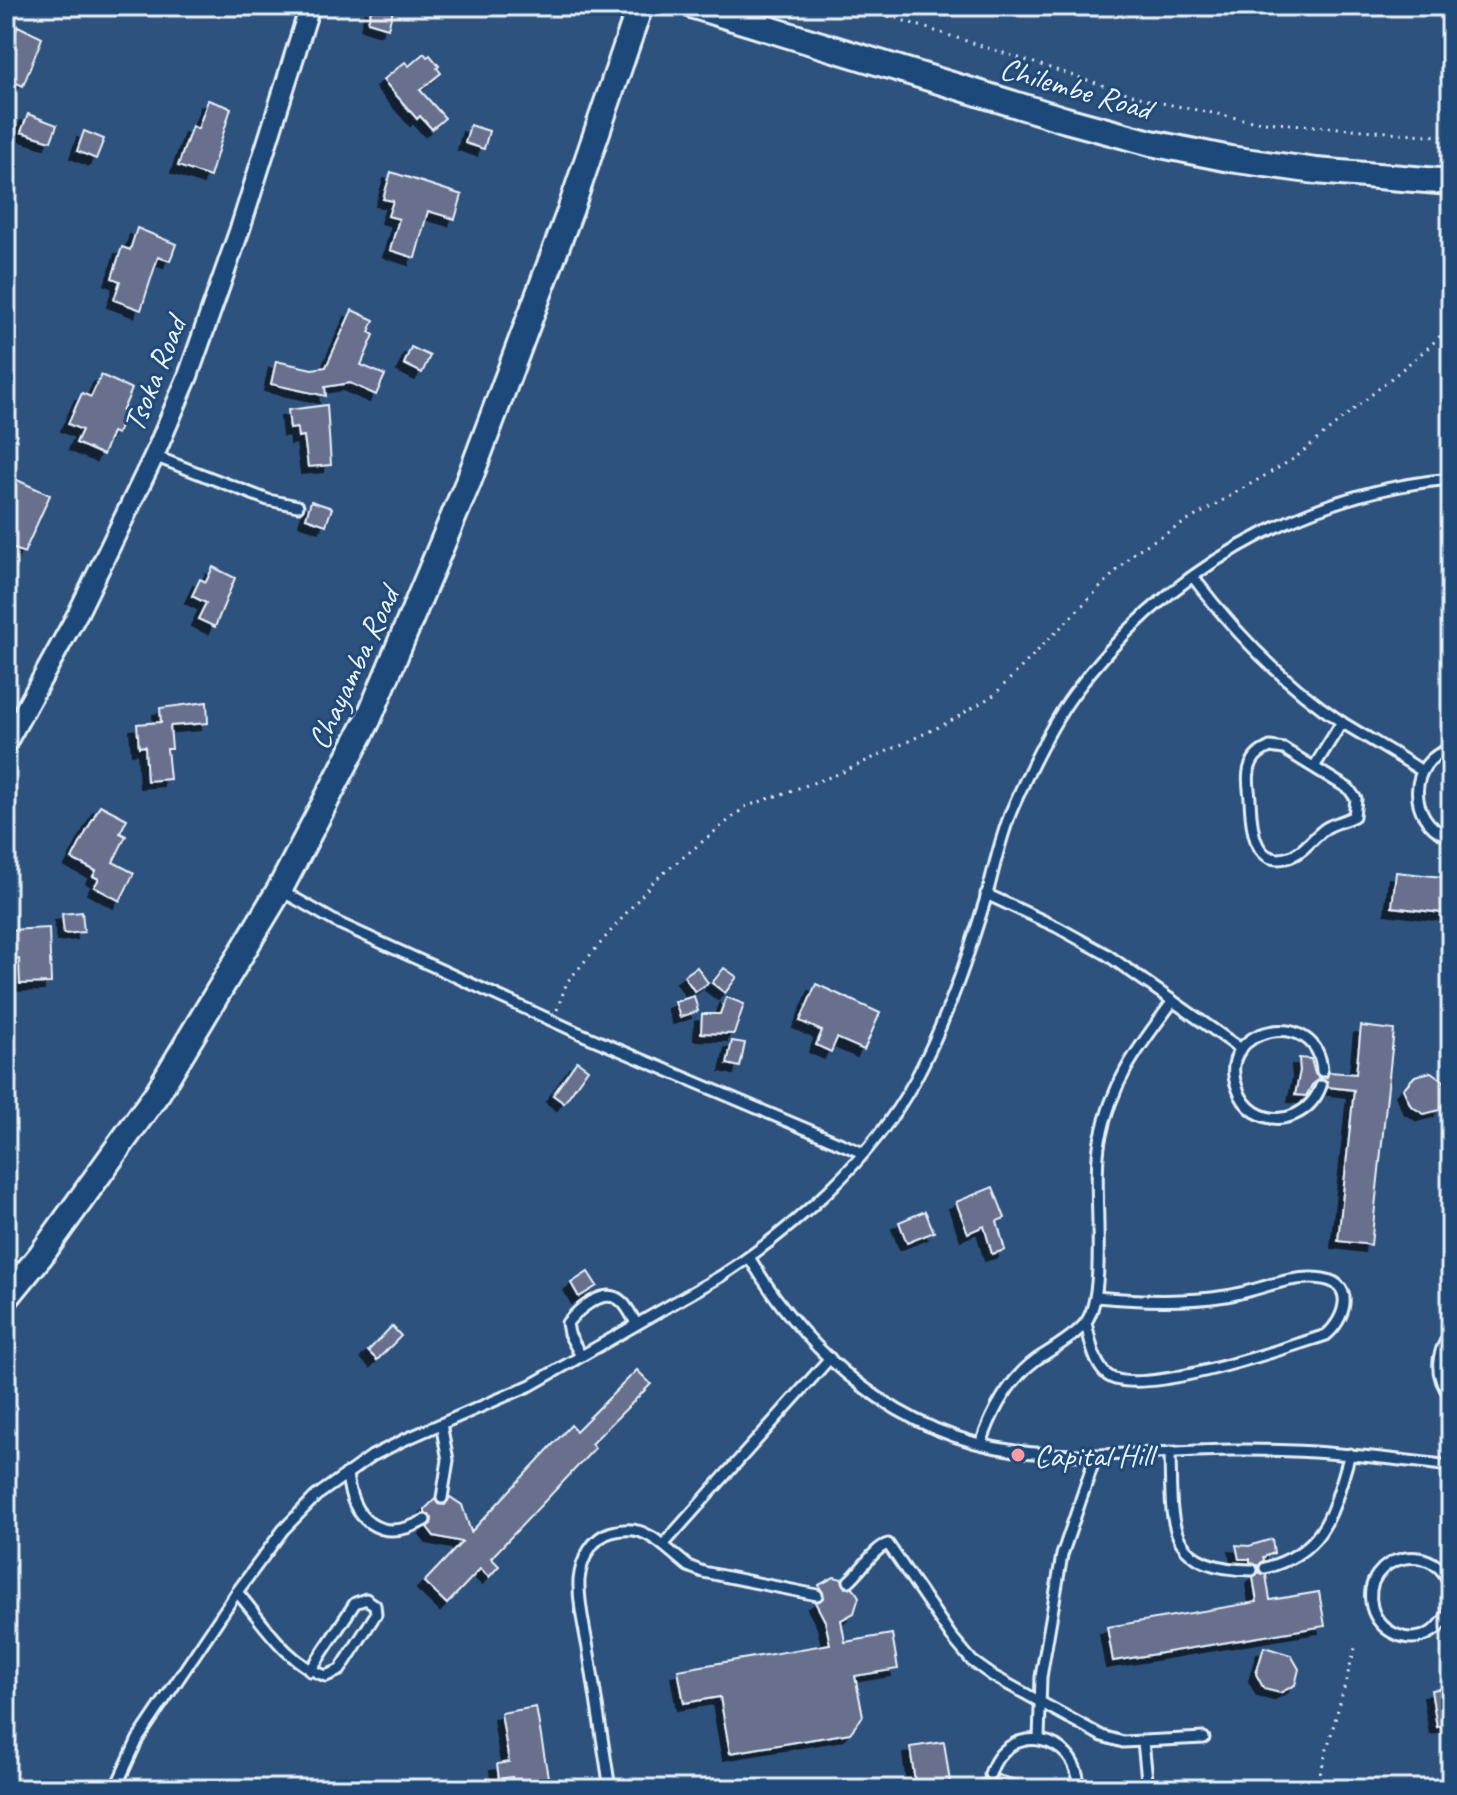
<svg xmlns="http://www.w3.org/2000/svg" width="1457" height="1795" font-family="Caveat,sans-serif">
<defs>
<filter id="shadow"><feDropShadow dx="-7" dy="7" stdDeviation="0" flood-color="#0009"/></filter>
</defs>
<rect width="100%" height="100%" fill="#2e527e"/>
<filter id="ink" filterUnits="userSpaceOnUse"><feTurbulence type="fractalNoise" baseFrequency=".0125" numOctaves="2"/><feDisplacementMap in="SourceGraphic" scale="16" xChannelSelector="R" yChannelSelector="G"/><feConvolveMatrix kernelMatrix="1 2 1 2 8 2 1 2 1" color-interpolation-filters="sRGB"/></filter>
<g filter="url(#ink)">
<g fill="#69708e" stroke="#e8f1f8" stroke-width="2" filter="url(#shadow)">
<path d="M372 6 393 10 388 28 368 22Z"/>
<path d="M18 26 42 38 23 86 6 78V52Z"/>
<path d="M424 53 427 57 430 55 439 66 437 68 441 73 420 90 445 118 432 129 420 116 417 119 383 80 405 62 409 66Z"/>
<path d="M208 100 231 108 210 177 178 166 192 126 198 129Z"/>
<path d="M28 114 57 125 51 141 21 132Z"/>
<path d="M470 125 489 131 484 149 465 143Z"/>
<path d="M84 131 104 139 96 159 77 151Z"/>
<path d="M391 172 462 195 455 219 428 211 415 258 390 250 399 219 388 216 393 201 383 199Z"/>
<path d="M137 228 176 244 170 261 158 257 141 310 114 300 120 281 112 278 122 247 130 250Z"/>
<path d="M352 310 374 320 369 332 374 335 361 365 385 375 376 395 350 383 325 387 326 396 271 384 276 361 312 369 326 367Z"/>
<path d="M411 347 430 356 422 373 404 364Z"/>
<path d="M101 375 132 389 122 412 125 414 117 434 112 432 103 455 76 443 82 430 68 424 82 393 91 397Z"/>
<path d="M327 405 331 465 308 467 304 436 298 437 297 428 290 429 288 410Z"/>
<path d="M6 475 50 495 24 553 6 545Z"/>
<path d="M311 501 332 508 326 525 306 518Z"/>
<path d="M213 567 235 578 215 627 198 619 206 603 192 596 200 579 206 582Z"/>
<path d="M207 702 208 723 170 726 172 749H167L170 779 147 781 145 746 139 747 137 724 161 722 160 708Z"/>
<path d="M100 805 127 819 120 833 126 836 113 862 134 873 120 901 94 887 99 879 93 876 96 871 72 859Z"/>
<path d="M1396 872 1451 878V914L1392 907Z"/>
<path d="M82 912 84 932 64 934 62 914Z"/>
<path d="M49 928 51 983 20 984 19 959 9 960 8 930Z"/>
<path d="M697 967 708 983 695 992 684 976Z"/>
<path d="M724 968 737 977 725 993 712 983Z"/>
<path d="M816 984 880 1013 864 1050 837 1038 831 1052 816 1045 822 1031 800 1021Z"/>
<path d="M694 996 698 1011 680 1017 675 1002Z"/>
<path d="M726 997 744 1004 734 1034 701 1033 702 1014H720Z"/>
<path d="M1361 1026 1394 1030 1371 1245 1338 1241 1354 1090 1328 1087 1327 1081 1320 1079 1312 1085 1306 1096 1295 1095 1300 1071 1299 1058 1311 1059 1315 1074 1319 1078 1327 1077 1329 1072 1356 1074Z"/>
<path d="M732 1041 745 1043 740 1067 727 1064Z"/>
<path d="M577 1061 588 1069 564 1103 553 1095Z"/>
<path d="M1431 1072 1444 1081 1448 1096 1440 1110 1424 1114 1411 1106 1403 1089 1415 1076Z"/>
<path d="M993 1187 1005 1218 997 1221 1005 1250 992 1254 984 1226 968 1233 956 1202Z"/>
<path d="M925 1211 934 1232 907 1243 899 1222Z"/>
<path d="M588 1272 597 1286 579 1297 571 1283Z"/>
<path d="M392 1326 401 1336 377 1360 368 1351Z"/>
<path d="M637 1370 651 1384 591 1444 595 1448 491 1558 499 1566 489 1577 480 1569 447 1604 424 1582 462 1542 434 1536 427 1527 431 1524 432 1518 425 1513V1509L435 1499 438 1504 445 1505 450 1497 462 1505 471 1532 571 1425 576 1431Z"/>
<path d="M1272 1539 1274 1553 1263 1557 1264 1560 1258 1566 1250 1562V1559H1239L1236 1545 1249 1546Z"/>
<path d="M1259 1572 1266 1575 1270 1600 1319 1592 1325 1626 1113 1661 1107 1627 1257 1602 1253 1577Z"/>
<path d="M834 1577 842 1579 846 1588 853 1587 859 1597 854 1613 841 1620 845 1642 892 1634 898 1669 855 1676 863 1716 850 1733 730 1753 720 1697 684 1703 678 1670 830 1644 825 1621 815 1602 824 1597 819 1585Z"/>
<path d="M1264 1647 1291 1655 1299 1669 1295 1685 1280 1693 1264 1689 1256 1674Z"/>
<path d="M1451 1687V1725L1437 1727 1431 1690Z"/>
<path d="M536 1707 550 1789H514L512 1777 499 1779 497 1764 509 1762 501 1713Z"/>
<path d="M944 1742 951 1789H916L910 1747Z"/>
<path d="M998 1775 1034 1785V1789H965L984 1778 993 1781Z"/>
</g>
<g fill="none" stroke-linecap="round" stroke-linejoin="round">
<g stroke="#e8f1f8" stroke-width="15">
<g id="service">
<path d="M154 456 268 500 298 506"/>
<path d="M1193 577C1235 633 1284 684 1343 723 1369 739 1396 754 1422 771"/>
<path d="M1270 747 1284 749 1349 789 1356 799 1354 816C1345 821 1334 823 1326 828 1313 837 1303 854 1286 858 1252 866 1251 821 1250 799 1249 787 1246 773 1252 762 1256 754 1262 751 1270 747Z"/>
<path d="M1314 767 1342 722"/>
<path d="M1447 836C1407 820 1407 760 1451 749"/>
<path d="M282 891 336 922 579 1033 863 1153"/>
<path d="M986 894 1057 927 1106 954 1241 1049"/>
<path d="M1321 1086C1311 1112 1282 1128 1255 1112 1246 1106 1240 1097 1237 1087 1214 1027 1319 1005 1322 1071"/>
<path d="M749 1257C807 1355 899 1435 1015 1451 1087 1460 1161 1451 1233 1450 1307 1449 1378 1457 1451 1466"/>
<path d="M1086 1323C1090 1339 1093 1362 1106 1374 1134 1401 1288 1347 1326 1335 1344 1321 1357 1284 1323 1279 1289 1274 1259 1291 1226 1296 1183 1303 1139 1301 1096 1297"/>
<path d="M1451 1333C1435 1354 1434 1376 1451 1397"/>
<path d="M581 1356 569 1334 567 1323C578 1310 605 1285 622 1302 628 1307 632 1317 636 1323"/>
<path d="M441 1424 448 1460 442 1498"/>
<path d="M981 1444C992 1411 1008 1380 1037 1359 1051 1350 1077 1335 1086 1322 1109 1290 1091 1186 1100 1140 1112 1081 1138 1048 1173 1001"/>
<path d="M1170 1452C1172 1522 1163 1569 1252 1570"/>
<path d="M347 1473C351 1520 380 1545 425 1520"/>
<path d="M663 1545 688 1566 703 1572 817 1595"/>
<path d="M1265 1568C1328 1551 1333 1509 1350 1454"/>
<path d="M849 1581C861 1571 875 1547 888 1544L951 1636 972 1661 993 1676 1102 1736 1123 1742 1204 1738"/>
<path d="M1451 1591C1441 1536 1359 1554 1372 1607 1375 1619 1384 1629 1395 1634 1421 1646 1446 1628 1451 1603"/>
<path d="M237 1592C263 1622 287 1664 326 1676L340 1670 376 1614 375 1605 366 1599 355 1603 310 1671"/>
<path d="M1039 1739 1041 1677 1062 1555 1096 1455"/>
<path d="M1143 1742 1148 1789"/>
<path d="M990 1774C1007 1720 1079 1733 1079 1789"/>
<path d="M115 1789 138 1739 237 1592 283 1530 316 1496 372 1456 404 1440 531 1385 721 1276C796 1227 871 1160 915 1080 946 1022 968 957 987 894 995 865 1001 834 1013 807 1028 773 1052 724 1073 695 1162 573 1302 492 1451 479"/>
<path d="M610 1789C603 1744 596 1699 589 1654 585 1630 578 1604 579 1580 581 1560 592 1537 612 1532 634 1526 646 1532 663 1545L830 1358"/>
</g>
</g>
<g stroke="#e8f1f8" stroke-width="24">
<path id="minor" d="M6 744 78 613 154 456 188 376 241 226 310 6"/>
</g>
<g stroke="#e8f1f8" stroke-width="30">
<g id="secondary">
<path d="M694 6 1066 120 1151 143 1230 159 1316 171 1451 182"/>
<path d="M6 1298 41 1255 158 1092 280 889 368 720 469 480 570 211 640 6"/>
</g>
</g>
<g stroke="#e8f1f8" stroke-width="3" stroke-dasharray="2 6" stroke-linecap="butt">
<path d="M858 6 1152 101 1252 121 1451 137"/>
<path d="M557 1010 567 982 654 881 745 807 841 773 949 722 994 695 1136 551 1295 458 1429 347 1451 325"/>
<path d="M1316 1789 1355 1648"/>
</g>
<use href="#service" stroke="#1f4a7a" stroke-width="9"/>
<use href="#minor" stroke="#1f4a7a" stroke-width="18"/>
<use href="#secondary" stroke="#1f4a7a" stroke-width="24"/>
</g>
</g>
<circle fill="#ff9aa2" stroke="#1f4a7a" stroke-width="3" cx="1018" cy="1455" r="8"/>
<g text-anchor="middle" stroke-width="6" stroke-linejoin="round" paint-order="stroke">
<g font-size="32" fill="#e8f1f8" stroke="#1f4a7a">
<text transform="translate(1076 88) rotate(16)" y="11">Chilembe Road</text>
<text transform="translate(154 374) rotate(-68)" y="11">Tsoka Road</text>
<text transform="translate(353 668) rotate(-65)" y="11">Chayamba Road</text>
</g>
<g font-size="32" fill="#e8f1f8" stroke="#1f4a7a" text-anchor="start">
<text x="1034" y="1466">Capital Hill</text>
</g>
</g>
<rect width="1457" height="1795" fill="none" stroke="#1f4a7a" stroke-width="32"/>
<rect x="16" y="16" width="1425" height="1763" fill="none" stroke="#e8f1f8" stroke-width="3" filter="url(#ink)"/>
</svg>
